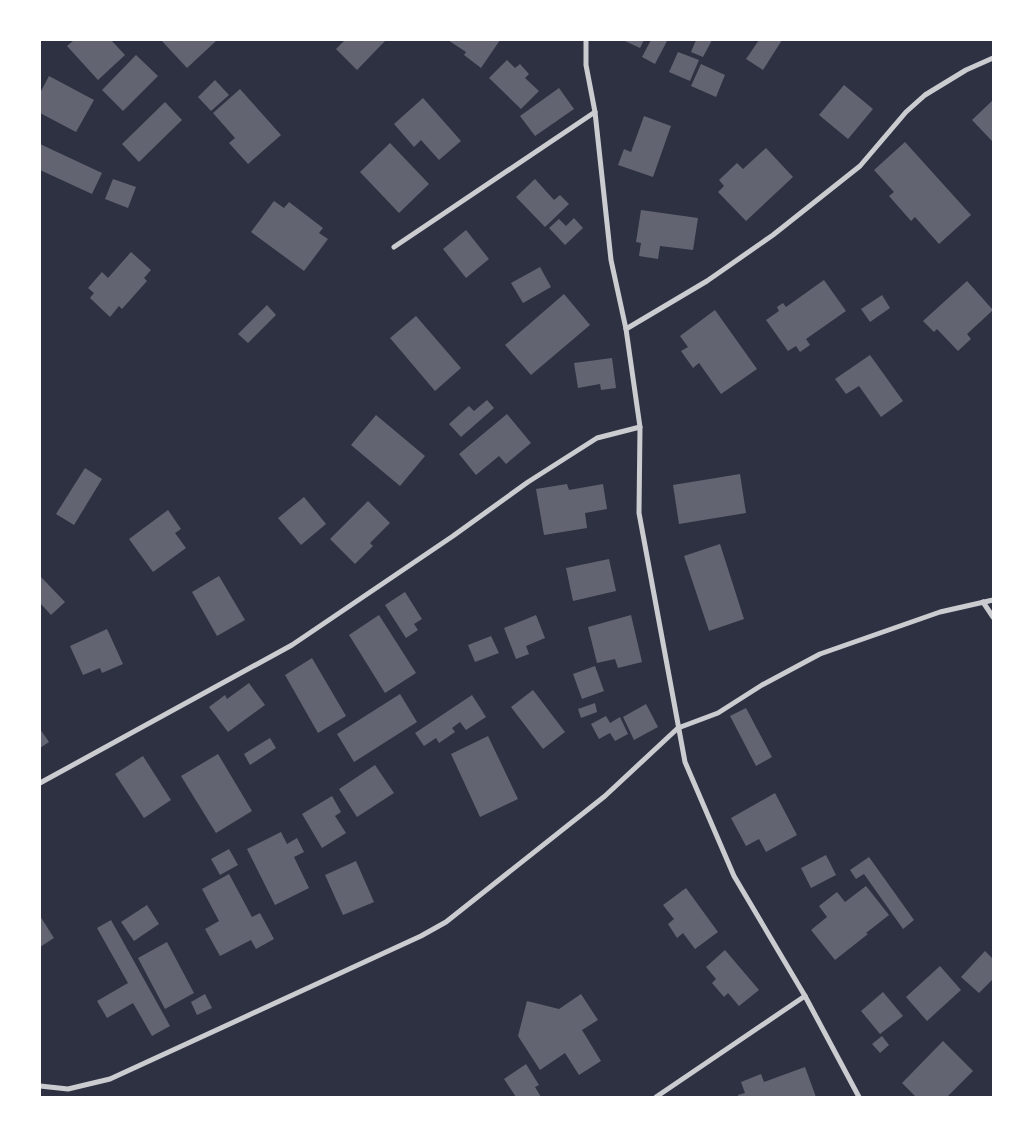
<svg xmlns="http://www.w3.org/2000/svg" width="1033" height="1137" font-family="'Noto Sans',sans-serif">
<rect width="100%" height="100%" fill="#2d3142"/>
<g fill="#626471">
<path d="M74 40H111L125 55 98 80 67 46Z"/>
<path d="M161 40H217L187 68Z"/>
<path d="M345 40H386L357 70 336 49Z"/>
<path d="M448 40H500L481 68 464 55 466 52Z"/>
<path d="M623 40H644L640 48Z"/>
<path d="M651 40 667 41 655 64 642 57Z"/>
<path d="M696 40H712L703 57 691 52Z"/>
<path d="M759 40H782L763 70 746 59Z"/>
<path d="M678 52 699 60 690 81 669 72Z"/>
<path d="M136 55 158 76 123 111 102 90Z"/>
<path d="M507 60 515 68 520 64 529 74 525 78 539 91 521 109 489 78Z"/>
<path d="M701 64 725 75 716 97 691 86Z"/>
<path d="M49 76 94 100 76 132 40 113V93Z"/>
<path d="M215 80 229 95 211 111 198 97Z"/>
<path d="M844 85 873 109 848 139 819 115Z"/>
<path d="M559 88 574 109 535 136 520 116Z"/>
<path d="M240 89 281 135 248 164 229 143 235 138 213 113Z"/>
<path d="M423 98 461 141 439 160 421 140 414 147 394 124Z"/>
<path d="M993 100V140L992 141 972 120Z"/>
<path d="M165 102 182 120 139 162 122 144Z"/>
<path d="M644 116 671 126 653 177 618 165 624 149 631 152Z"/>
<path d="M905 142 971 215 939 244 915 217 911 221 889 196 894 192 874 170Z"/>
<path d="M390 143 429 184 399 213 360 172Z"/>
<path d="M40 144 102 173 92 194 40 170Z"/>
<path d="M766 148 793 177 746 221 718 192 724 186 719 180 737 163 743 169Z"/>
<path d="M113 179 136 187 128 208 105 199Z"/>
<path d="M535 179 554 200 560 195 569 204 545 227 516 197Z"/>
<path d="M274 201 284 208 289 202 323 228 319 233 328 239 304 271 251 232Z"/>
<path d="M641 210 698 218 693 250 660 246 658 259 639 256 641 243 636 242Z"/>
<path d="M574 218 583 228 565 245 549 228 559 219 566 226Z"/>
<path d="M466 230 489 259 466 278 443 249Z"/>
<path d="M131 252 151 270 144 278 147 281 122 309 119 306 110 317 90 298 94 293 88 288 102 272 108 278Z"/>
<path d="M540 267 551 287 523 303 511 283Z"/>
<path d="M824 280 846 311 806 339 810 345 800 352 796 346 788 351 766 320 779 311 777 307 783 303 786 307Z"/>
<path d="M967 281 993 310 967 334 971 339 958 351 937 329 934 332 923 321Z"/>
<path d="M564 294 590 325 531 375 505 345Z"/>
<path d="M882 295 890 308 870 322 861 309Z"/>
<path d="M267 305 276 315 248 343 238 334Z"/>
<path d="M715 310 757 369 721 394 699 363 693 368 681 351 688 347 680 336Z"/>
<path d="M416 316 461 368 435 391 390 338Z"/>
<path d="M870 355 903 401 881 417 859 386 846 394 835 379Z"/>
<path d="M612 358 616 388 601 390 600 384 578 388 574 363Z"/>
<path d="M487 400 494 408 461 437 449 424 469 406 474 411Z"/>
<path d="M507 414 531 443 506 464 499 456 476 475 459 454Z"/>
<path d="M376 415 425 456 400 486 351 445Z"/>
<path d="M85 468 102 479 74 525 56 514Z"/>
<path d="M740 474 746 513 679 524 673 485Z"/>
<path d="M567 484 569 490 603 484 607 509 585 513 587 528 544 535 536 489Z"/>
<path d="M304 497 326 524 301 545 278 518Z"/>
<path d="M368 501 390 523 370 543 373 546 355 564 330 539Z"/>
<path d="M168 510 181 529 175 533 186 548 153 572 129 539Z"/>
<path d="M720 544 744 619 709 631 684 556Z"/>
<path d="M609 559 616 591 573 601 566 568Z"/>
<path d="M40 576 65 602 51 615 40 603Z"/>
<path d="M219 576 245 620 217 636 192 592Z"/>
<path d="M405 592 422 619 414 624 418 630 406 638 385 605Z"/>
<path d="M379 615 416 673 385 693 349 635Z"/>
<path d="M536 615 545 638 526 646 529 654 516 659 504 628Z"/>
<path d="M631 615 642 662 618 668 615 659 597 663 588 627Z"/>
<path d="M107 629 123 664 102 673 100 668 83 675 70 646Z"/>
<path d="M491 636 499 653 475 662 468 645Z"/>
<path d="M312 658 346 716 318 733 285 675Z"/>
<path d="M595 666 604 691 582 699 573 674Z"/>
<path d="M249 683 265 705 228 732 209 707 225 695 227 699Z"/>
<path d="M533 690 565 732 543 749 511 707Z"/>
<path d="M400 694 417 722 354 762 337 734Z"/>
<path d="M472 695 486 717 466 730 460 722 452 728 455 732 439 743 436 738 424 746 415 733Z"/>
<path d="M595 703 597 712 581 718 578 709Z"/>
<path d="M646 704 658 727 634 740 623 717Z"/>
<path d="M746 708 772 757 756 766 730 716Z"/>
<path d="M606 716 610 723 620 717 628 734 615 741 610 733 599 739 591 724Z"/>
<path d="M40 729 49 742 40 748Z"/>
<path d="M488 736 518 799 480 817 451 754Z"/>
<path d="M270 738 276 748 250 765 244 754Z"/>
<path d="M218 754 252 811 216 833 181 776Z"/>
<path d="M143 756 171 800 144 818 115 774Z"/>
<path d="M375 765 394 793 357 817 339 789Z"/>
<path d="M775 793 797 835 766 852 759 839 746 846 731 818Z"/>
<path d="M332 796 341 812 335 816 346 833 322 848 302 814Z"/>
<path d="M281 832 287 844 297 838 304 852 294 857 309 888 275 905 247 849Z"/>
<path d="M229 849 238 865 220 875 211 859Z"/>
<path d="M826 855 836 875 811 888 801 868Z"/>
<path d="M869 857 914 920 903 929 864 874 856 879 850 870Z"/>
<path d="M356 861 374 902 343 915 325 875Z"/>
<path d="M229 874 252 917 260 913 274 939 256 949 251 940 220 956 205 929 219 921 202 889Z"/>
<path d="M866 886 889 915 866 933 868 934 835 960 811 930 827 917 819 906 837 892 845 902Z"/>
<path d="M686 888 718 932 695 949 683 933 677 938 668 924 674 919 663 905Z"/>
<path d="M147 905 159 924 134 941 121 922Z"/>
<path d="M40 916 54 938 40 947Z"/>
<path d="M111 920 170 1026 152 1036 133 1003 107 1018 97 1001 128 983 97 928Z"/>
<path d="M167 942 194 993 165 1009 138 958Z"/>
<path d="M725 950 759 990 739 1006 728 993 724 997 712 983 716 979 706 967Z"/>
<path d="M985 951 993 959V979L979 993 961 977Z"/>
<path d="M940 966 961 990 927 1021 906 997Z"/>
<path d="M883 992 903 1016 880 1034 861 1011Z"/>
<path d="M205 994 212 1008 197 1015 191 1002Z"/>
<path d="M581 994 598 1020 582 1030 601 1061 579 1075 565 1053 540 1070 518 1036 527 1001 559 1009Z"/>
<path d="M882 1036 889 1045 880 1053 872 1044Z"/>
<path d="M943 1041 973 1071 947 1097H916L902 1083Z"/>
<path d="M526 1064 539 1085 535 1087 541 1097H516L504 1079Z"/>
<path d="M805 1067 816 1097H738V1095L745 1093 741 1082 761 1074 764 1082Z"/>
</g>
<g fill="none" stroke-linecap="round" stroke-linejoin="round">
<g stroke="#caccd0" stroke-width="5">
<path d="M586 40V65L595 112 611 260 626 329 640 427 639 513 685 762 734 876 805 996 859 1097"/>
<path d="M394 247 595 112"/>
<path d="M626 329 707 281 773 235 860 166 906 112 925 95 966 70 993 58"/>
<path d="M983 602 993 617"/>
<path d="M40 783 292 645 453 536 528 482 597 438 640 427"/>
<path d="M40 1086 68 1089 110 1079 421 936 446 922 605 796 678 728 718 713 762 685 820 654 940 612 993 600"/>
<path d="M656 1097 805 996"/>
</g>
</g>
<rect width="1033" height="1137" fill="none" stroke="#ffffff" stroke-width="82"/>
</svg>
